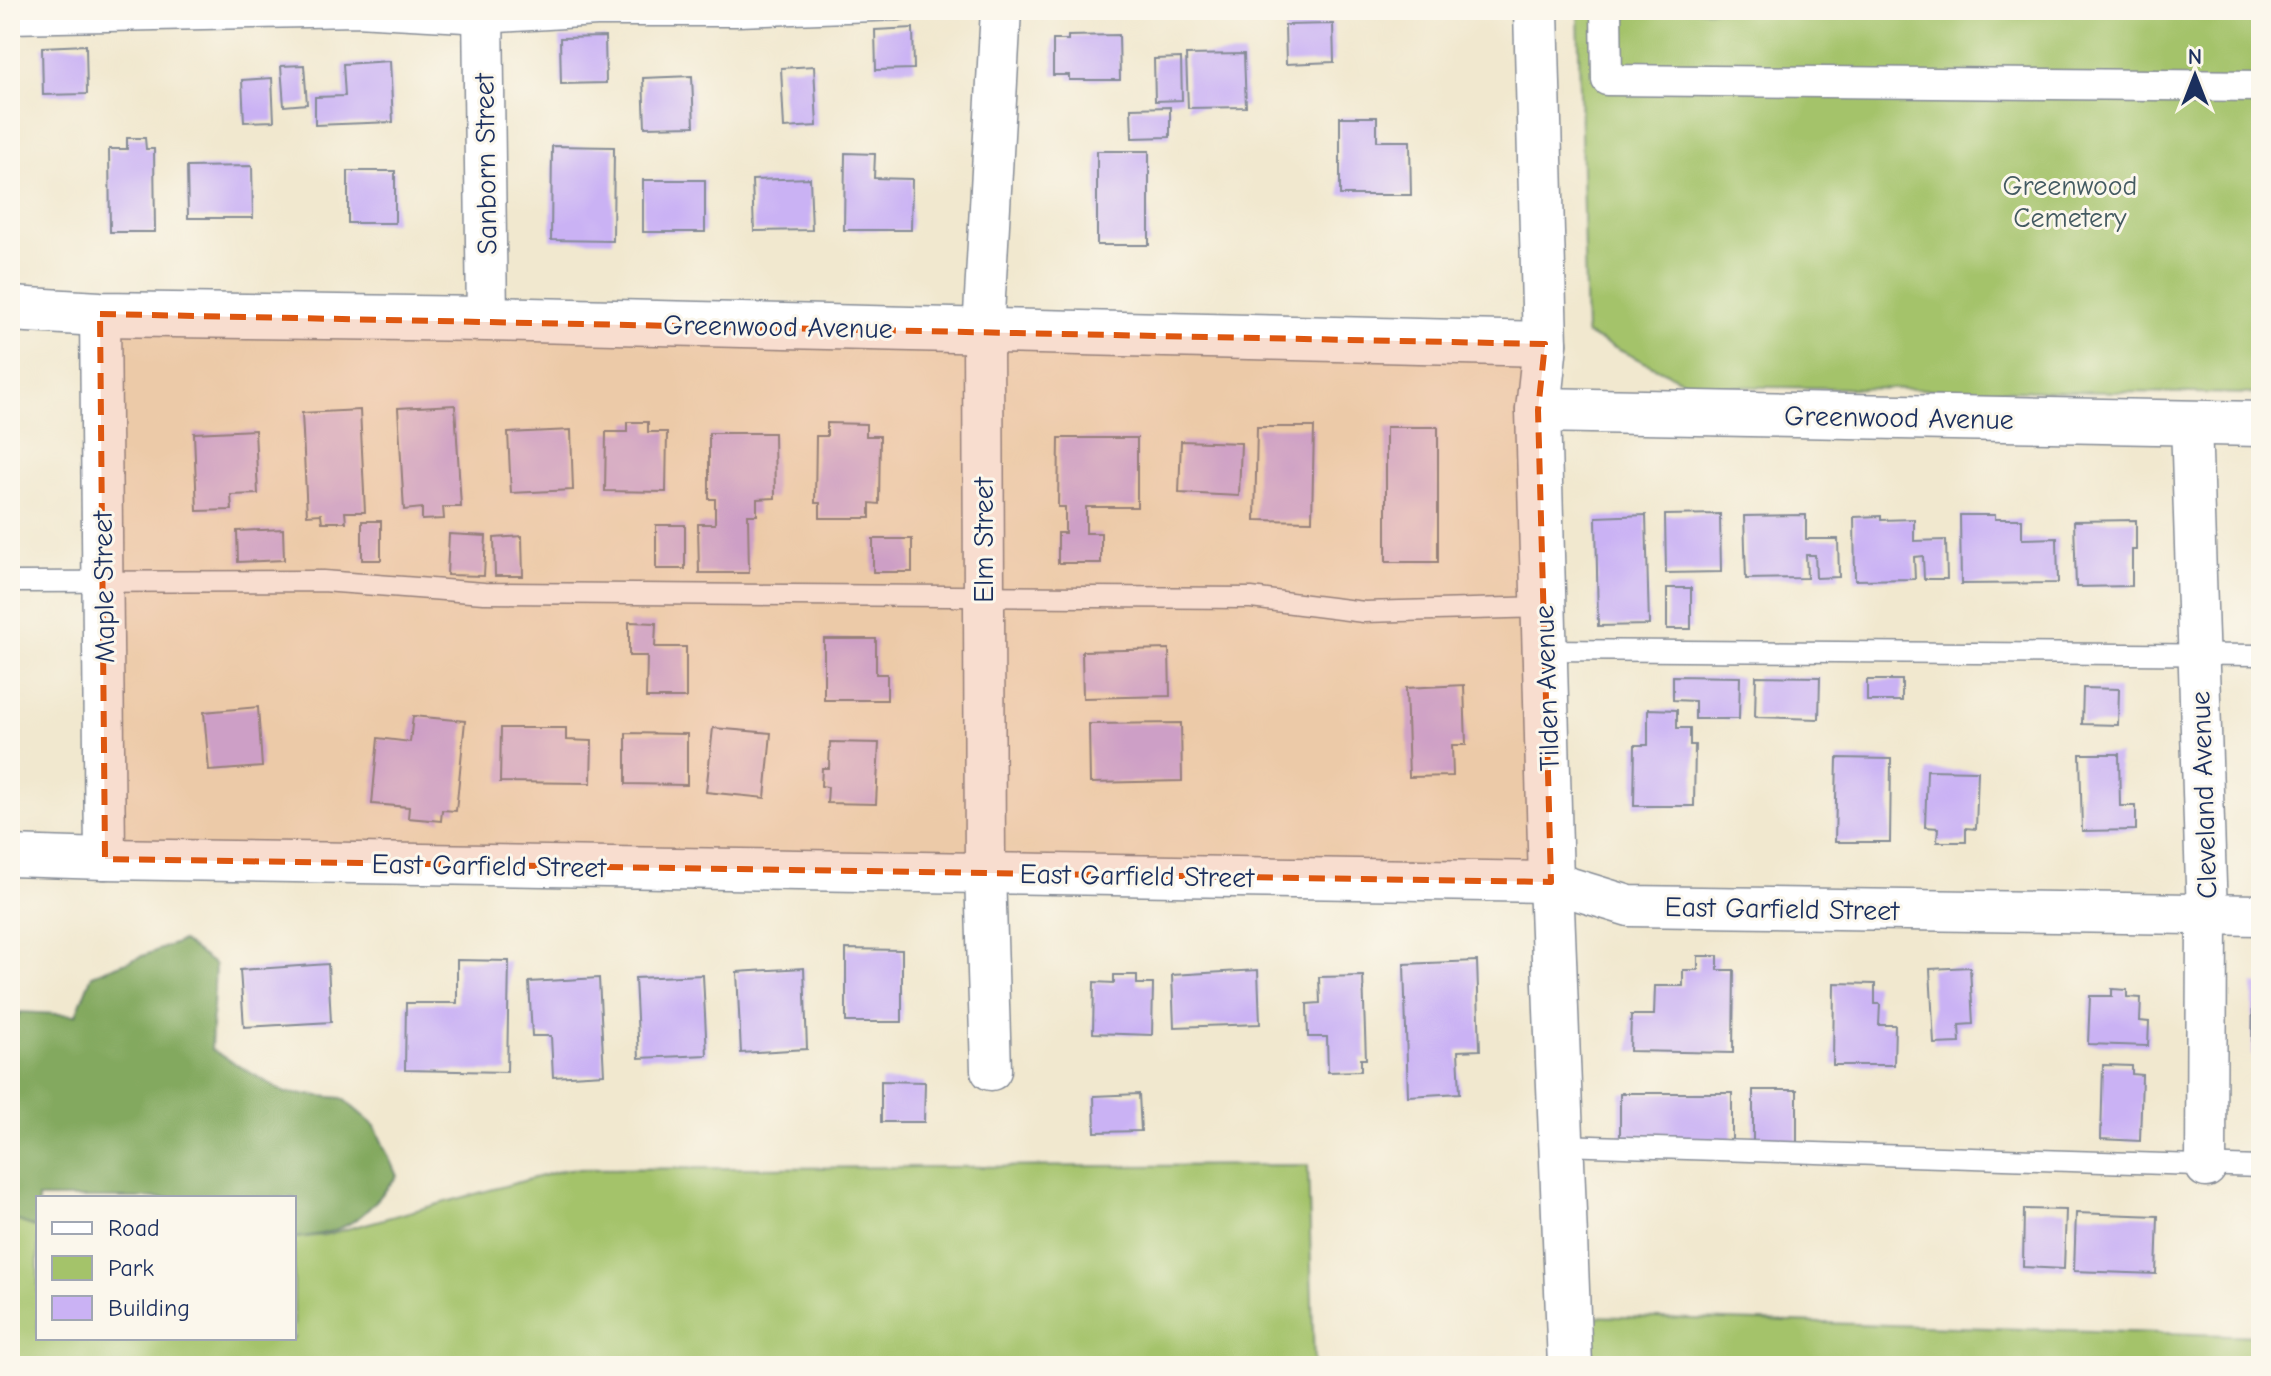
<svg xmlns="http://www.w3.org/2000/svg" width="2271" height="1376" font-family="'Comic Neue',sans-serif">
<rect width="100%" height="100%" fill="#fbf7ec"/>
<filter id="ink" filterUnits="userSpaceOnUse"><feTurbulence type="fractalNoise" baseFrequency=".0125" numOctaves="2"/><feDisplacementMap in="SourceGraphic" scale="16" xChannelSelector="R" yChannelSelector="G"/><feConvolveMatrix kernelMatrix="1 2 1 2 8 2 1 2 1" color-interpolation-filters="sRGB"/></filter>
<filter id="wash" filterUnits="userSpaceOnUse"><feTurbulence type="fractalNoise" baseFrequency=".006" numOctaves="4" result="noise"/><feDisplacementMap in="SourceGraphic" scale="32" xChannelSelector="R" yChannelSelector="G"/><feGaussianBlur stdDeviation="1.8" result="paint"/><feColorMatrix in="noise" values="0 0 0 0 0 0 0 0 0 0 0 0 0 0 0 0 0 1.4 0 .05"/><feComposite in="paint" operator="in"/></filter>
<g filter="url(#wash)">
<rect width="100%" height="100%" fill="#f1e8cf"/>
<g fill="#a4c36a" stroke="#607964" stroke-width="2">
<path d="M1578 10H2261V394L1694 386 1586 334Z"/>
<path d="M1308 1165 1314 1366H10V1218L38 1228V1338H294V1238L325 1235 567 1169Z"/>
<path d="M1590 1316 2261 1336V1366H1594Z"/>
</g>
<path fill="#83a95e" stroke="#4f6c5e" stroke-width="2" d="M182 941 215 965 211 1049 285 1093 342 1098 375 1126 397 1176C363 1218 350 1233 294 1238V1198H38V1228L10 1218V1035L20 1012 76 1015 92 975Z"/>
<g id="blocks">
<g fill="#cab2f4">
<path d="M1333 24 1334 62 1286 64 1285 25Z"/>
<path d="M913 28 914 69 876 70 875 30Z"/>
<path d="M1119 35 1120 80H1069V75H1053V40H1068V36Z"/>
<path d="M605 37 606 83 561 84 560 38Z"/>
<path d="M86 45 87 94 43 95 42 47Z"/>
<path d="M1244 54 1246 107 1188 108 1186 55Z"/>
<path d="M1181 58 1182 100 1155 101 1154 59Z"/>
<path d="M390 61 393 122 315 125V97L345 96 343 64Z"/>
<path d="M304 65 307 104 284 106 281 66Z"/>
<path d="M814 66 817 126 784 128 781 68Z"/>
<path d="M692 76 694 126 645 127 643 78Z"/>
<path d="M272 78 274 121 244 122 242 80Z"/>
<path d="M1170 107V137L1132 138 1131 108Z"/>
<path d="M1340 117H1377V141H1410L1411 195H1340Z"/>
<path d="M127 138H145L146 149H154L155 232H110L109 149H127Z"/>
<path d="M552 146 614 147 613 241 551 240Z"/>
<rect x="1097" y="151" width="52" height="94"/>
<path d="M845 153 875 154 874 178 912 179 911 230H844Z"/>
<path d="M252 166 253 218H188L187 167Z"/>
<rect x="348" y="171" width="47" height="52"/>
<path d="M810 178 812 230 754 231 752 180Z"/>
<rect x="643" y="180" width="62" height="52"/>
<path d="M455 405 461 507H443L444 519 422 520V508L404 510 398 408Z"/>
<path d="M360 410 365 512H345L346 522H322L321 514 307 515 302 413Z"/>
<path d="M627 422H648V432H667L666 492 605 491 606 432H627Z"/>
<path d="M827 423 866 424V436H880L879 504 870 503V518H820V503H815L816 436H827Z"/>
<path d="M1257 427H1314L1312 521 1255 520Z"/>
<rect x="1386" y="427" width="52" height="135"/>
<path d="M255 430 258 494 231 495 232 510 197 511 194 433Z"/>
<path d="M571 430 573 490 511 493 508 433Z"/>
<path d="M709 433H774L775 498 757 499V515H748L749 573H699L698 524H715V499H709Z"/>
<path d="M1059 438H1137V507H1086V533H1101V563H1058V533H1065V507H1058Z"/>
<path d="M1181 441 1241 443 1239 496 1179 493Z"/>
<path d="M1720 514 1721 572 1666 573 1665 515Z"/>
<path d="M1646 515 1649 625 1598 626 1596 517Z"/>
<path d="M1806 515V539H1838L1839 577 1816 578 1815 555H1806L1807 578 1746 579 1744 516Z"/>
<path d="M1960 515H1995V519H2022V539L2057 538 2058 583 1961 584Z"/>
<path d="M1881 516V520L1914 519V541L1946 540 1947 579H1924L1923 556 1914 557 1915 579 1855 580 1854 517Z"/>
<path d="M2136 520V550H2132V586L2076 587 2074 521Z"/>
<rect x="362" y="521" width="19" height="39"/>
<rect x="656" y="525" width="29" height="44"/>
<path d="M283 529 284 560 238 562 237 531Z"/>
<path d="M449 534 486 536 484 576 447 575Z"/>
<path d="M522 536 523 576H495L494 538Z"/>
<rect x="873" y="539" width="39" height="33"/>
<rect x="1667" y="588" width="24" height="41"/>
<path d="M629 622 656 623 655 647H686V698H646L647 656H629Z"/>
<path d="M824 639H876V674H887V700H824Z"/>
<path d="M1169 649 1170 696 1083 698 1082 651Z"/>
<path d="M1673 676 1740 677 1739 719H1695V701L1673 700Z"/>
<path d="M1756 676 1820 677 1819 719 1755 717Z"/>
<rect x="1867" y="680" width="35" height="21"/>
<path d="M1464 685 1466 745H1452L1453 776 1409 777 1406 688Z"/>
<path d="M2083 688 2119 689 2118 725 2082 724Z"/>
<path d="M258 707 262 767 209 771 204 712Z"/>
<path d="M1648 709 1677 710V728H1690V745H1695L1694 806H1634L1635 745H1648Z"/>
<path d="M413 716 465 721 456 811 442 810 441 821 408 818 409 807 372 804 378 738 410 742Z"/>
<path d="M1181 723 1182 781 1090 783 1089 724Z"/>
<path d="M501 728H566V740L592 741 591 783 500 782Z"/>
<path d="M713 728 771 733 765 798 706 792Z"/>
<path d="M626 733 687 734V785L626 784Z"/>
<path d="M830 742 879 743 876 804 827 803 828 787 821 786 822 768H829Z"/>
<path d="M2080 754H2119L2120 806H2136V830L2082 831Z"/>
<path d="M1837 758 1891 759 1890 842H1835Z"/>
<rect x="2258" y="761" width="3" height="67"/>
<path d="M1927 770 1978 771 1976 829 1966 828V842H1937L1938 828 1925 827Z"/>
<path d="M846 949 902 950V1022H846Z"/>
<path d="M1698 956H1718V970H1734L1733 1053 1630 1051 1631 1015H1654L1655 986H1683V970H1698Z"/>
<path d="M457 960 509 961 507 1072 405 1070 406 1003H457Z"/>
<path d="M1477 961 1480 1050 1458 1051 1460 1093 1408 1096 1404 964Z"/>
<path d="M328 964 331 1022 244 1027 240 970Z"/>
<path d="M1970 967 1973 1024 1959 1025 1960 1043 1934 1044 1930 969Z"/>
<path d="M804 968 807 1049 741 1053 737 972Z"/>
<path d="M1258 970 1260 1024 1174 1027 1172 975Z"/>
<path d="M703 975 707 1055 639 1058 635 978Z"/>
<path d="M1114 975H1137V984H1153L1152 1035 1093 1033 1094 982 1114 983Z"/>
<path d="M1363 976 1366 1059H1361V1071L1328 1072 1327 1037H1308L1307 1004 1320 1003 1319 977Z"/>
<path d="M599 978 604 1074 553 1077 551 1036H532L529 982Z"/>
<path d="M1834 983 1875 984V1004H1880L1879 1025H1895L1894 1065H1833Z"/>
<path d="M2253 984 2261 985V1057H2252Z"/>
<path d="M2112 989 2127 990V997L2141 998 2140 1021 2149 1022 2148 1046 2088 1044 2090 996H2112Z"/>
<path d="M2103 1065 2132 1066V1074L2142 1075 2140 1141 2101 1139Z"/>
<path d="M881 1081 925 1082 924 1122H881Z"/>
<rect x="1753" y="1090" width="44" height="53"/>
<path d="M2256 1090H2261V1127H2255Z"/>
<rect x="1620" y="1093" width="112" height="47"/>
<path d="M1139 1094 1141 1131 1095 1132 1094 1096Z"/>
<path d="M2024 1209 2066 1210 2064 1269 2023 1267Z"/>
<path d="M2076 1213 2158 1216 2156 1274 2074 1271Z"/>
</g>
</g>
</g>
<g filter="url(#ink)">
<use href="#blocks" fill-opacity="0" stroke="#868c96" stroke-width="2"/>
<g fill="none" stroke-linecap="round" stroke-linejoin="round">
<g stroke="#868c96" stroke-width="23">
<g id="service">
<path d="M10 23 356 16 483 23 597 16H738L900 10"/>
<path d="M10 582 323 581 484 593 1251 598 1364 612 1543 607"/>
<path d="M1544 650 2261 655"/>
<path d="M1561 1145 2261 1167"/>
</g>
</g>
<g stroke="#868c96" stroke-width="33">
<path id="pedestrian" d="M1606 10 1607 80 2261 86"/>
</g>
<g stroke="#868c96" stroke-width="43">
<g id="minor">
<path d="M483 10 487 319"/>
<path d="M100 314 105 859"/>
<path d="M2191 422 2207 915 2206 1167"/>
<path d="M10 856 105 859 1551 882 1629 906 2261 915"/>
<path d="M991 1070 985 872 983 332 1001 10"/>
</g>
</g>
<g stroke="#868c96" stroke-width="47">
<g id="tertiary">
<path d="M1536 10 1545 344 1538 410 1551 882 1570 1366"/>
<path d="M10 309 100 314 487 319 1545 344"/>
<path d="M1538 410 2261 424"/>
</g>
</g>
<use href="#service" stroke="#fff" stroke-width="20"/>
<use href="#pedestrian" stroke="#fff" stroke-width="30"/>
<use href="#minor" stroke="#fff" stroke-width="40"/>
<use href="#tertiary" stroke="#fff" stroke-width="44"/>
</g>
</g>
<path fill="#de5710" fill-opacity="0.2" stroke="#de5710" stroke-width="6" stroke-dasharray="16 10" stroke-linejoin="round" d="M100 314 1545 344 1538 410 1551 882 105 859Z"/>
<g text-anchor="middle" stroke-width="6" stroke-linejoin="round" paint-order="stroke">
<g font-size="28" fill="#1b2f5e" stroke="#fbf7ec">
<text transform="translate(485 164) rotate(-91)" y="10">Sanborn Street</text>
<text transform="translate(778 326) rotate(1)" y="10">Greenwood Avenue</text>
<text transform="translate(1899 417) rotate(1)" y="10">Greenwood Avenue</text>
<text transform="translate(983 540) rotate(-90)" y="10">Elm Street</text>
<text transform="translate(103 587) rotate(-91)" y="10">Maple Street</text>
<text transform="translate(1546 688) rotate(-92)" y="10">Tilden Avenue</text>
<text transform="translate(2203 795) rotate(-92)" y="10">Cleveland Avenue</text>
<text transform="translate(489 865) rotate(1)" y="10">East Garfield Street</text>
<text transform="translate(1137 875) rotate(1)" y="10">East Garfield Street</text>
<text transform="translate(1782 908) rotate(1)" y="10">East Garfield Street</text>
</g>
<g font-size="28" fill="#445b62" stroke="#fbf7ec">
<text x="2070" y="195">Greenwood<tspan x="2070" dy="32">Cemetery</tspan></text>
</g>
</g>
<rect width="2271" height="1376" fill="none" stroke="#fbf7ec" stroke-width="40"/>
<rect x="36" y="1196" width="260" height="144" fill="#fbf7ec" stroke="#a1a7b3" stroke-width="2"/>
<rect x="52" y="1222" width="40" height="12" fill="#ffffff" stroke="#a1a7b3" stroke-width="2"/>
<text x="108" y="1236" font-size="24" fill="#1b2f5e">Road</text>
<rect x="52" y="1256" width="40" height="24" fill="#a4c36a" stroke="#a1a7b3" stroke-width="2"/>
<text x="108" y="1276" font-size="24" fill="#1b2f5e">Park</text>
<rect x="52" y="1296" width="40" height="24" fill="#cab2f4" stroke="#a1a7b3" stroke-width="2"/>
<text x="108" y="1316" font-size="24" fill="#1b2f5e">Building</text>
<g transform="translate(2195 76)" stroke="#fbf7ec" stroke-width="6" paint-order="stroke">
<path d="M0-6L14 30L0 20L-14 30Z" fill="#1b2f5e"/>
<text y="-12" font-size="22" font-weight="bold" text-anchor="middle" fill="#1b2f5e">N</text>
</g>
</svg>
